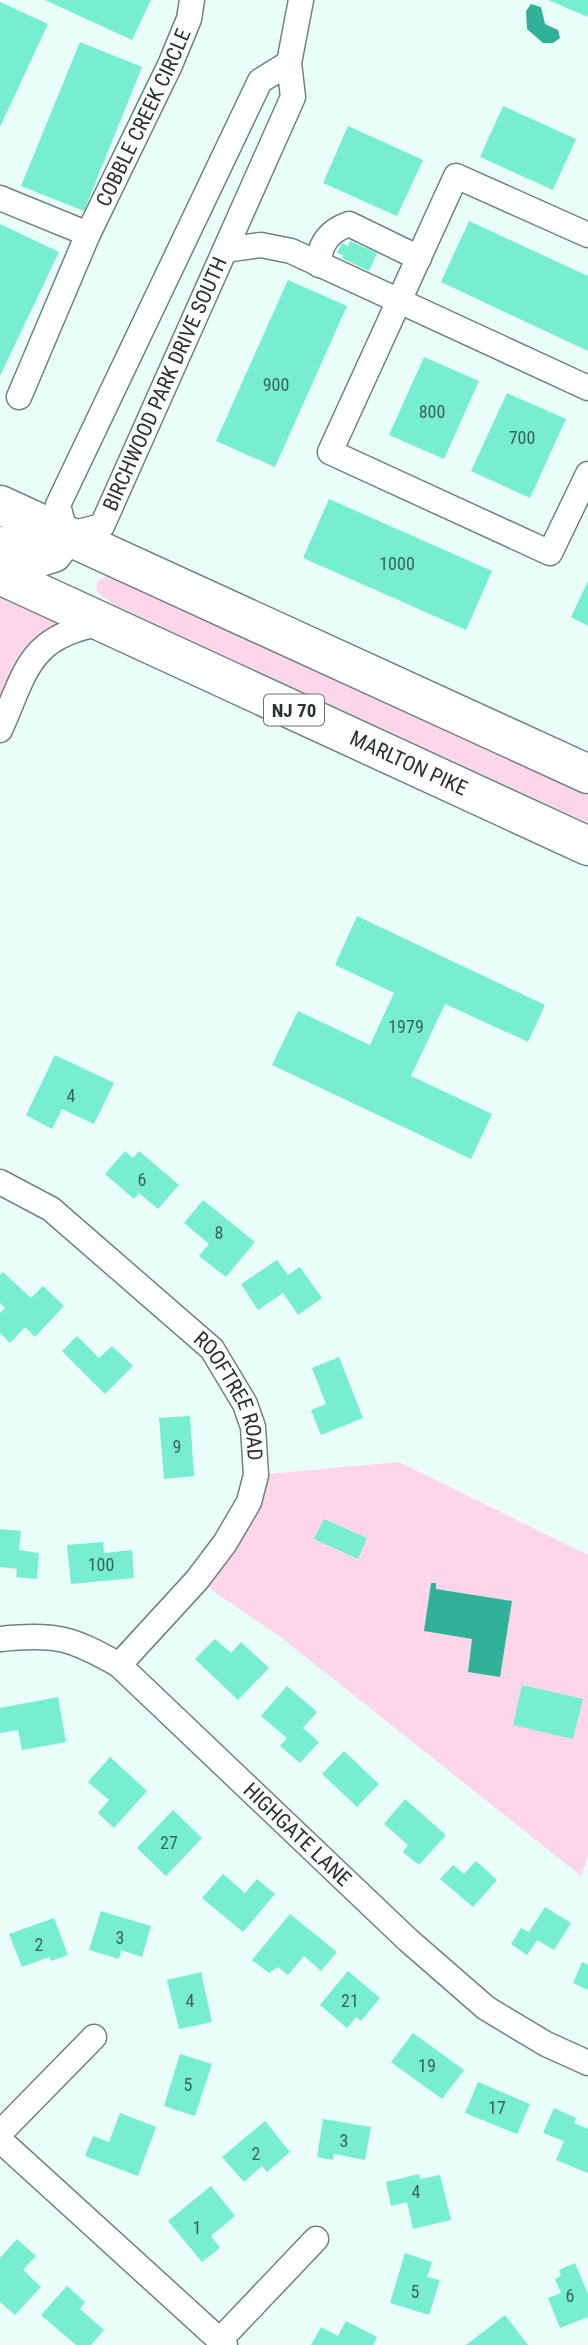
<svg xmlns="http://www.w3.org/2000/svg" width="588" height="2345" font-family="'Roboto Condensed',sans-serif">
<rect width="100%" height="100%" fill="#e9fef8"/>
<g fill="#fdd6e9">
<path d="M0 575 103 623 59 634 0 730Z"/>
<path d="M106 576 119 579 588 796V823L114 605 96 591 97 582Z"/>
<path d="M399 1462 588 1555V1856L581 1876 283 1639 197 1580 256 1475Z"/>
</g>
<g fill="#31b197">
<path d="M531 4 541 7 545 24 558 30 560 38 553 43H543L527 29 526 11Z"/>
<path d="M431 1583H436V1589L512 1601 500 1677 468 1672 472 1639 424 1631Z"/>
</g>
<g fill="#77eed1">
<path d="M45 0H151L132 40Z"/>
<path d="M548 0H588V17Z"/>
<path d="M0 2 48 24 0 127Z"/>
<path d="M80 42 142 67 84 211 21 186Z"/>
<path d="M503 106 576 139 553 190 480 157Z"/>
<path d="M348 126 423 160 397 216 323 183Z"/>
<path d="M469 221 588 276V351L441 282Z"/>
<path d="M0 224 59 252 0 376Z"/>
<path d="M350 241 377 253 369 271 342 258 343 255 337 253 342 243 348 246Z"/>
<path d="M288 280 347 306 275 467 216 441Z"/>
<path d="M424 357 479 381 444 459 389 435Z"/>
<path d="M507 393 566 419 530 498 471 471Z"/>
<path d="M329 499 492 571 466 630 303 558Z"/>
<path d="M588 581V626L571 617Z"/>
<path d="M357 916 545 1005 528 1042 445 1004 411 1076 492 1114 471 1159 272 1065 298 1011 370 1045 394 993 335 965Z"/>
<path d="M55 1055 114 1083 94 1124 62 1109 52 1129 26 1115Z"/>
<path d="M125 1151 133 1158 139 1151 179 1185 158 1209 139 1193 134 1199 105 1174Z"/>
<path d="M203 1200 255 1242 226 1277 199 1256 209 1244 184 1223Z"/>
<path d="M277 1260 288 1275 300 1267 322 1298 298 1315 283 1293 258 1310 241 1284Z"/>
<path d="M3 1272 31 1298 43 1286 64 1306 35 1337 25 1327 10 1343 0 1333V1313L5 1308 0 1303V1275Z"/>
<path d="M77 1336 99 1358 112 1346 133 1366 105 1394 62 1351Z"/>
<path d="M339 1357 363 1418 321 1435 311 1410 326 1404 312 1368Z"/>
<path d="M190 1416 194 1476 164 1479 159 1418Z"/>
<path d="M324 1519 367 1538 358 1559 314 1539Z"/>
<path d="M0 1529 21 1531 19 1550 39 1553 37 1579 16 1577 17 1569 0 1567Z"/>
<path d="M103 1542 104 1553 132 1550 134 1578 71 1584 67 1545Z"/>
<path d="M215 1639 231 1653 241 1642 269 1668 238 1700 195 1659Z"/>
<path d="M522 1685 583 1699 573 1739 513 1725Z"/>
<path d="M287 1686 317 1712 303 1728 319 1742 300 1763 280 1746 287 1738 261 1716Z"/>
<path d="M58 1697 66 1742 22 1750 18 1730 0 1733V1708Z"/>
<path d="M344 1751 379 1784 357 1807 322 1774Z"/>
<path d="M110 1757 147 1791 114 1828 98 1813 109 1800 88 1782Z"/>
<path d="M405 1799 446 1835 419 1865 403 1852 408 1845 384 1824Z"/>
<path d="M173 1810 202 1838 166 1876 137 1848Z"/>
<path d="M476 1861 497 1880 473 1907 440 1879 453 1865 464 1874Z"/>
<path d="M223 1874 245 1893 257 1879 275 1894 243 1932 202 1898Z"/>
<path d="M545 1907 571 1923 554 1950 537 1940 527 1955 511 1944 521 1928 529 1932Z"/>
<path d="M101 1911 151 1926 142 1957 121 1950 119 1959 89 1950Z"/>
<path d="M290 1914 337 1952 321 1971 304 1956 288 1975 278 1967 269 1973 252 1960Z"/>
<path d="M54 1918 68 1955 51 1961 49 1957 22 1967 9 1934Z"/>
<path d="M582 1962 588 1965V1990L573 1983Z"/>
<path d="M348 1971 380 1998 361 2021 356 2017 347 2028 320 2005Z"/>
<path d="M201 1972 212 2022 179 2029 167 1980Z"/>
<path d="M413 2033 464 2070 442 2099 391 2062Z"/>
<path d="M180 2054 212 2064 195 2116 164 2106Z"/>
<path d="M478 2082 530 2104 517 2134 465 2113Z"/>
<path d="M554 2108 576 2118 574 2123 588 2129V2173L556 2160 564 2141 543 2133Z"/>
<path d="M120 2113 156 2127 138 2176 85 2156 93 2136 109 2142Z"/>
<path d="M323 2119 371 2127 365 2160 334 2154 333 2160 317 2157Z"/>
<path d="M265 2121 290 2152 267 2172 262 2166 244 2182 222 2157Z"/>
<path d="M419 2174 420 2179 440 2175 451 2220 413 2229 407 2202 391 2206 386 2182Z"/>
<path d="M211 2186 235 2216 211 2236 220 2248 202 2262 168 2221Z"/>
<path d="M17 2239 36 2256 23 2270 41 2287 15 2315 0 2302V2258Z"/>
<path d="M405 2253 432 2262 427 2277 440 2280 429 2315 390 2303Z"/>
<path d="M575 2263 588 2294V2317L560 2328 548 2298 561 2293 555 2279 561 2276 559 2270Z"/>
<path d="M67 2286 85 2302 80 2309 104 2330 91 2345H76L41 2315Z"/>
<path d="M505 2315 528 2345H466Z"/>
<path d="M346 2321 377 2337 373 2345H311L321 2327 338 2336Z"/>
</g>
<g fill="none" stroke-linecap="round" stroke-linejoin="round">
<g stroke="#6d847e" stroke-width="27">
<g id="street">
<path d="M289 63 293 97 102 526 66 535 58 505 260 81Z"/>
<path d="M289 63 301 0"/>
<path id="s1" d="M0 198 88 234 170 65 189 19 192 0"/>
<path d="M588 235 456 176 330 452 550 553 588 474"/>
<path d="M225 250 261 245 291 251 588 388"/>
<path d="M319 265C319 244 329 231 349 224L419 258"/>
<path d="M19 397 88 234"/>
<path d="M0 730C27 669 29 636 103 623"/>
<path id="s2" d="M0 1182 51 1209 212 1349 245 1404 253 1427 256 1475 249 1502 225 1543 197 1580 119 1665"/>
<path id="s3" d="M0 1639C55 1633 72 1638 119 1665L408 1940 486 2008 546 2044 588 2063"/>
<path d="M0 2133 94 2037"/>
<path d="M0 2140 225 2345"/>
<path d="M220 2340 316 2239"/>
</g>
</g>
<g stroke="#6d847e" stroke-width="41">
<g id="highway">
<path d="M0 505 588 774"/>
<path d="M0 546 31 560 53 553 66 535"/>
<path id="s4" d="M0 575 588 846"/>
</g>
</g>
<use href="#street" stroke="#fff" stroke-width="24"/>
<use href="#highway" stroke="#fff" stroke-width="38"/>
</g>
<g text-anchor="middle" stroke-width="5" stroke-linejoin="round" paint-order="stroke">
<g font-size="18" fill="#3c6258">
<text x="276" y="391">900</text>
<text x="432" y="418">800</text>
<text x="522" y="444">700</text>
<text x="397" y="570">1000</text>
<text x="406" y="1033">1979</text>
<text x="71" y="1102">4</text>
<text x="142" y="1186">6</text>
<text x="219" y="1239">8</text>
<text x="177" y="1453">9</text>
<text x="101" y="1571">100</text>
<text x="169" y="1849">27</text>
<text x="120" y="1944">3</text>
<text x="39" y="1951">2</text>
<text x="190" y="2007">4</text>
<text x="350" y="2007">21</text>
<text x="427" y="2072">19</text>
<text x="188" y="2091">5</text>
<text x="497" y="2114">17</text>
<text x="344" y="2147">3</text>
<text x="256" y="2160">2</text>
<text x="416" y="2198">4</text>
<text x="197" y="2234">1</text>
<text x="415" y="2298">5</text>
<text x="570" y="2302">6</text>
</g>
<rect fill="#fff" stroke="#69706e" stroke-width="2" x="264" y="694.5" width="60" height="31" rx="5"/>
<g font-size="19" font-weight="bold" fill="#293330">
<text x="294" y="717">NJ 70</text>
</g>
<g font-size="21" fill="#293330" stroke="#fff">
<text dy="7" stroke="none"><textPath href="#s1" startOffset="224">COBBLE CREEK CIRCLE</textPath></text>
<text transform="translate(165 384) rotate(-66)" y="7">BIRCHWOOD PARK DRIVE SOUTH</text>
<text dy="7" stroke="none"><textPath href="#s4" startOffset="450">MARLTON PIKE</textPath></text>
<text dy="7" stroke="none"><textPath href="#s2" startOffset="322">ROOFTREE ROAD</textPath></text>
<text dy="7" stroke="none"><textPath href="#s3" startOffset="371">HIGHGATE LANE</textPath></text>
</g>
</g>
</svg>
